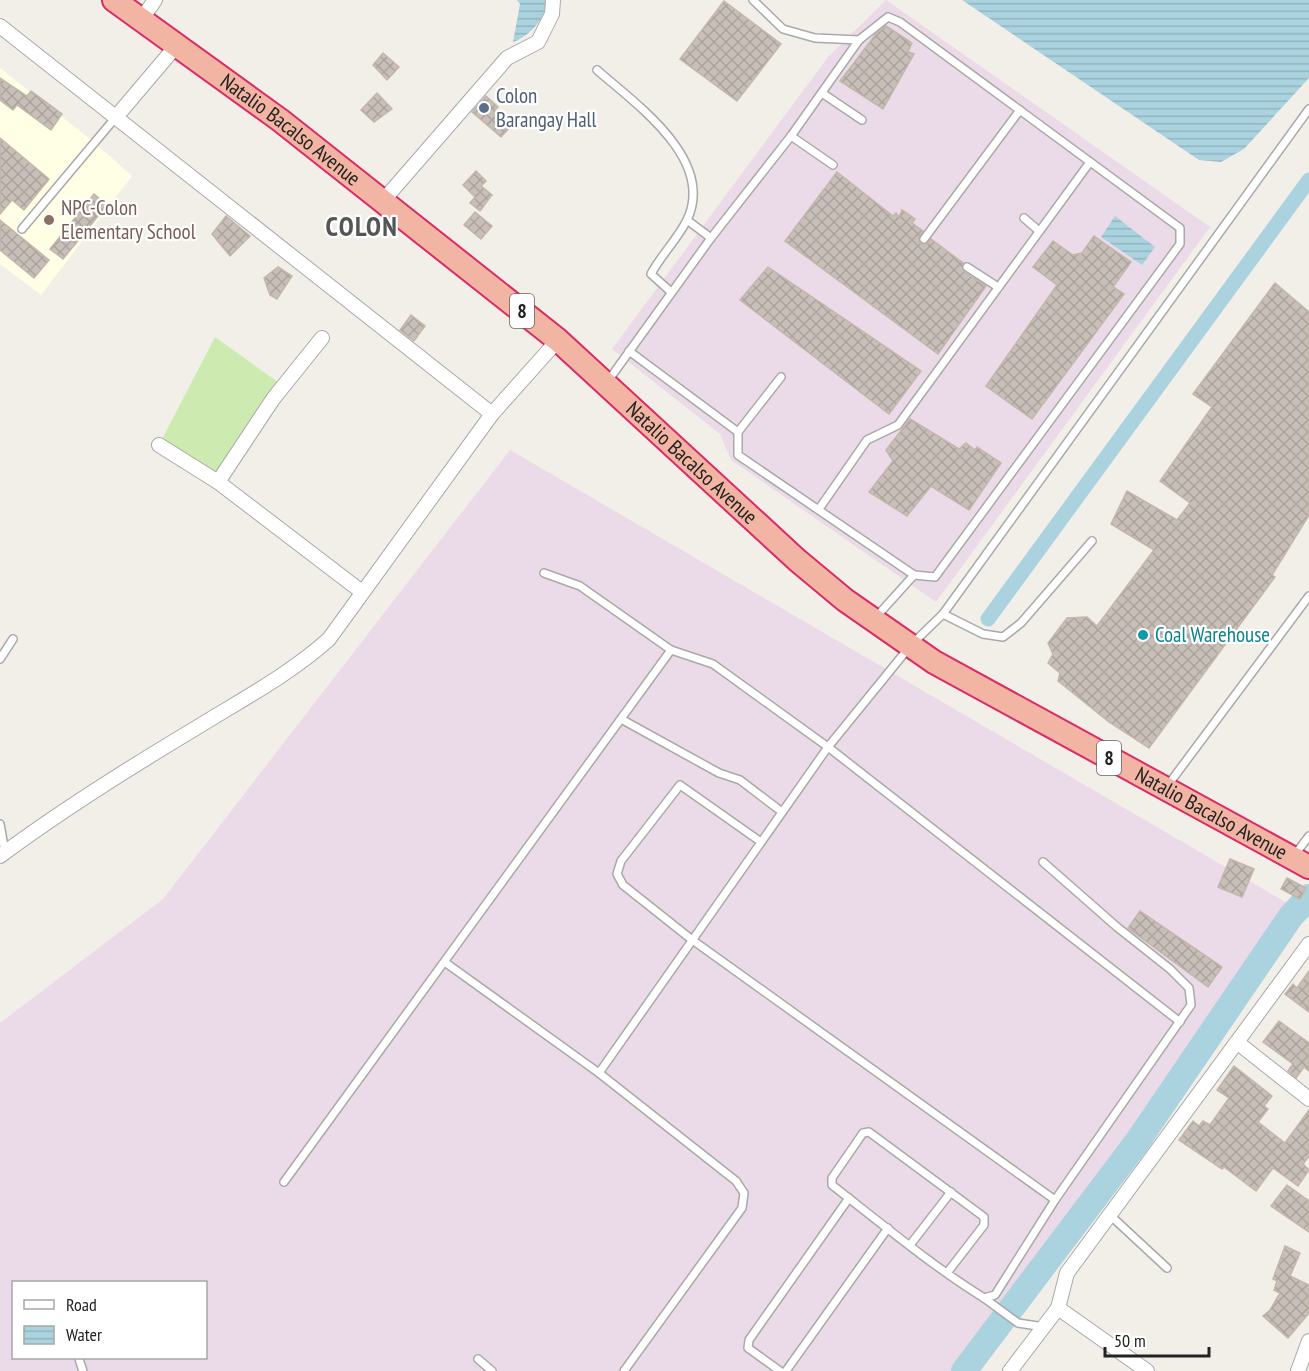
<svg xmlns="http://www.w3.org/2000/svg" width="1309" height="1371" font-family="'PT Sans Narrow',sans-serif">
<defs>
<pattern id="water-rules" width="6" height="5" patternUnits="userSpaceOnUse" patternTransform="scale(1.5)"><rect width="6" height="5" fill="#aad3df"/><path d="M0 2.5h6" fill="none" stroke="#92b5bf"/></pattern>
<pattern id="building-cross-hatch" width="8" height="8" patternUnits="userSpaceOnUse" patternTransform="scale(1.5)"><rect width="8" height="8" fill="#c7bfb8"/><path d="M0 0l8 8M0 8l8-8" fill="none" stroke="#aba49e"/></pattern>
</defs>
<rect width="100%" height="100%" fill="#f2efe9"/>
<g fill="#ebdbe8" fill-rule="evenodd">
<path d="M886 0 1210 227 936 602 731 460 720 434 612 349 828 57Z"/>
<path d="M510 450 1289 904 966 1371H0V1023L163 899ZM14 1282H206V1358H14Z"/>
</g>
<path fill="#ffffe5" d="M0 68 94 142 132 176 41 295 0 264Z"/>
<path fill="#cdebb0" d="M215 337 282 385 206 484 158 447Z"/>
<g fill="url(#water-rules)">
<path d="M517 0H547C546 18 529 37 513 42L520 4Z"/>
<path d="M962 0H1309V78L1244 149 1221 162 1199 160Z"/>
<path d="M1115 216 1155 247 1142 265 1101 237Z"/>
</g>
<g fill="none" stroke-linecap="round" stroke-linejoin="round">
<path stroke="#aad3df" stroke-width="15" d="M988 619 1309 180"/>
<path stroke="#aad3df" stroke-width="26" d="M964 1371 1137 1142 1291 916 1309 897"/>
</g>
<g fill="url(#building-cross-hatch)" stroke="#c4b6ab" stroke-width="1.5">
<path d="M724 1 781 44 737 101 680 59Z"/>
<path d="M886 26 912 43 908 52 914 54 883 109 840 81 876 34Z"/>
<path d="M383 53 399 67 387 80 373 65Z"/>
<path d="M0 78 27 96 31 91 62 114 51 130 17 105 13 110 0 100Z"/>
<path d="M377 93 392 109 374 122 361 110Z"/>
<path d="M486 96 498 107 495 110 512 125 501 137 472 112Z"/>
<path d="M0 138 49 179 24 210 12 200 0 214Z"/>
<path d="M476 171 486 181 481 186 492 195 480 211 470 203 475 197 463 185Z"/>
<path d="M837 172 893 216 896 213 899 217 902 210 915 219 912 223 923 231 919 238 920 243 926 244 931 239 963 263 964 272 986 286 938 354 785 241Z"/>
<path d="M94 194 107 205 63 259 50 249Z"/>
<path d="M475 212 492 226 481 239 464 225Z"/>
<path d="M226 216 250 236 230 256 212 234Z"/>
<path d="M0 220 49 260 34 278 0 250Z"/>
<path d="M1094 236 1131 262 1113 287 1124 294 1032 419 986 386 1057 285 1033 267 1053 241 1073 255 1082 253Z"/>
<path d="M278 267 292 276 277 299 270 295 264 278Z"/>
<path d="M768 267 921 371 889 414 740 300Z"/>
<path d="M1275 283 1309 312V515L1272 575 1275 577 1149 748 1109 722 1058 681 1060 673 1048 663 1053 654 1048 643 1067 618 1087 617 1097 626 1154 550 1111 524 1127 491 1177 520 1190 503 1160 481 1212 407 1193 394Z"/>
<path d="M411 315 425 326 414 341 400 330Z"/>
<path d="M910 419 959 449 966 443 975 450 977 447 1001 463 969 510 931 486 907 516 869 492 893 461 886 450Z"/>
<path d="M1230 859 1254 869 1242 897 1218 887Z"/>
<path d="M1287 878 1306 888 1300 899 1281 889Z"/>
<path d="M1140 911 1222 967 1208 987 1128 928Z"/>
<path d="M1309 971V1012L1285 994 1293 984 1297 988Z"/>
<path d="M1279 1021 1309 1043V1071L1304 1067 1296 1078 1288 1071 1293 1064 1263 1042Z"/>
<path d="M1234 1066 1272 1096 1264 1106 1268 1109 1258 1122 1285 1143 1309 1110V1156L1303 1164 1309 1170 1298 1186 1273 1168 1256 1191 1224 1167 1222 1169 1179 1140 1193 1121 1199 1126 1203 1121 1210 1125 1229 1098 1217 1090Z"/>
<path d="M1287 1185 1309 1201V1232L1271 1206Z"/>
<path d="M1285 1246 1300 1253 1290 1276 1309 1285V1313L1288 1338 1263 1316 1270 1310 1280 1293 1274 1290 1277 1281 1273 1279Z"/>
</g>
<g fill="none" stroke-linecap="round" stroke-linejoin="round">
<g stroke="#a9a9a9" stroke-width="10">
<g id="service">
<path d="M753 0 783 29 815 38 859 40"/>
<path d="M597 70C636 104 716 160 687 220 677 240 661 255 651 274L671 292"/>
<path d="M822 93 862 120"/>
<path d="M791 136 833 165"/>
<path d="M1024 218 1039 231"/>
<path d="M687 220 711 238"/>
<path d="M22 229 116 117"/>
<path d="M924 239 1020 110"/>
<path d="M967 267 998 287"/>
<path d="M629 351 738 432"/>
<path d="M781 377 738 432V455L914 575"/>
<path d="M608 381 711 238 791 136 859 40 888 17 900 22 1180 228V244L935 577 914 575 877 616"/>
<path d="M819 509 867 440 898 425 1090 162"/>
<path d="M544 573 580 586 671 650"/>
<path d="M943 614 983 634 1003 637 1021 623 1092 541"/>
<path d="M0 659 13 639"/>
<path d="M621 719 719 773 740 780 782 812"/>
<path d="M1168 785 1309 596"/>
<path d="M0 824 5 852"/>
<path d="M761 842 680 785 621 861 617 874 623 885 691 939 1055 1200"/>
<path d="M1294 856 1309 836"/>
<path d="M446 963 599 1073 736 1181 744 1193 742 1208 624 1371"/>
<path d="M599 1073 828 747 911 645 943 614 1309 109"/>
<path d="M284 1182 671 650 713 664 828 747 1180 1022"/>
<path d="M1111 1216 1167 1268"/>
<path d="M910 1245 951 1192"/>
<path d="M947 1273 984 1225V1217L869 1132 863 1133 832 1178V1185C882 1224 931 1265 984 1298L995 1295 1055 1200 1191 1005 1189 988 1170 969 1117 927 1043 862"/>
<path d="M984 1298 1018 1323 1044 1327"/>
<path d="M79 1359 83 1371"/>
<path d="M478 1359 492 1371"/>
<path d="M780 1371 748 1348 749 1340 849 1198"/>
<path d="M786 1371 888 1228"/>
</g>
</g>
<g stroke="#a9a9a9" stroke-width="16">
<g id="minor">
<path d="M141 20 155 0"/>
<path d="M0 26 492 414"/>
<path d="M116 117 177 45"/>
<path d="M382 202 507 58 538 42 552 14 553 0"/>
<path d="M159 445 218 482 362 592"/>
<path d="M218 482 273 399 322 338"/>
<path d="M0 856C62 810 129 768 196 728 241 700 289 675 329 639L492 414 558 340"/>
<path d="M1238 1043 1309 1099"/>
<path d="M1058 1308 1147 1371"/>
<path d="M1010 1371 1058 1308 1067 1273 1309 944"/>
<path d="M1298 1371 1309 1341"/>
</g>
</g>
<g stroke="#dc2a67" stroke-width="26">
<g id="trunk">
<path id="s1" d="M114 0 280 120 558 340 797 560 845 600 934 662 1309 867"/>
</g>
</g>
<use href="#service" stroke="#fff" stroke-width="7"/>
<use href="#minor" stroke="#fff" stroke-width="14"/>
<use href="#trunk" stroke="#f2b4a3" stroke-width="22"/>
</g>
<circle fill="#5c6f8a" stroke="#fff" stroke-width="2" cx="484" cy="108" r="6"/>
<circle fill="#8d6e63" stroke="#fff" stroke-width="2" cx="49" cy="220" r="6"/>
<circle fill="#0f9aa8" stroke="#fff" stroke-width="2" cx="1143" cy="635" r="6"/>
<g text-anchor="middle" stroke-width="4.5" stroke-linejoin="round" paint-order="stroke">
<g fill="#fff" stroke="#646464" stroke-width="1.5">
<rect x="510" y="294" width="24" height="34" rx="4.5"/>
<rect x="1097" y="741" width="24" height="34" rx="4.5"/>
</g>
<g font-size="20" font-weight="bold" fill="#222">
<text x="522" y="318">8</text>
<text x="1109" y="765">8</text>
</g>
<g font-size="21" fill="#4e5e75" stroke="#fff" text-anchor="start">
<text x="496" y="103">Colon<tspan x="496" dy="24">Barangay Hall</tspan></text>
</g>
<g font-size="21" fill="#222" stroke="#fff">
<text dy="7" stroke="none"><textPath href="#s1" startOffset="219">Natalio Bacalso Avenue</textPath></text>
<text dy="7" stroke="none"><textPath href="#s1" startOffset="741">Natalio Bacalso Avenue</textPath></text>
<text dy="7" stroke="none"><textPath href="#s1" startOffset="1371">Natalio Bacalso Avenue</textPath></text>
</g>
<g font-size="21" fill="#785e54" stroke="#fff" text-anchor="start">
<text x="61" y="215">NPC-Colon<tspan x="61" dy="24">Elementary School</tspan></text>
</g>
<g font-size="21" fill="#0d838f" stroke="#fff" text-anchor="start">
<text x="1155" y="642">Coal Warehouse</text>
</g>
<g font-size="27" font-weight="bold" letter-spacing="1.5" fill="#555" stroke="#fff">
<text x="362" y="236">COLON</text>
</g>
</g>
<rect x="12" y="1281" width="195" height="78" fill="#ffffff" stroke="#a7a7a7" stroke-width="1.5"/>
<rect x="24" y="1300" width="30" height="9" fill="#ffffff" stroke="#a7a7a7" stroke-width="1.5"/>
<text x="66" y="1311" font-size="18" fill="#222222">Road</text>
<rect x="24" y="1326" width="30" height="18" fill="url(#water-rules)" stroke="#a7a7a7" stroke-width="1.5"/>
<text x="66" y="1341" font-size="18" fill="#222222">Water</text>
<path d="M1105 1347v9h104v-9" fill="none" stroke="#222222" stroke-width="3"/>
<text x="1114" y="1347" font-size="18" fill="#222222" stroke="#ffffff" stroke-width="4.5" paint-order="stroke">50 m</text>
</svg>
